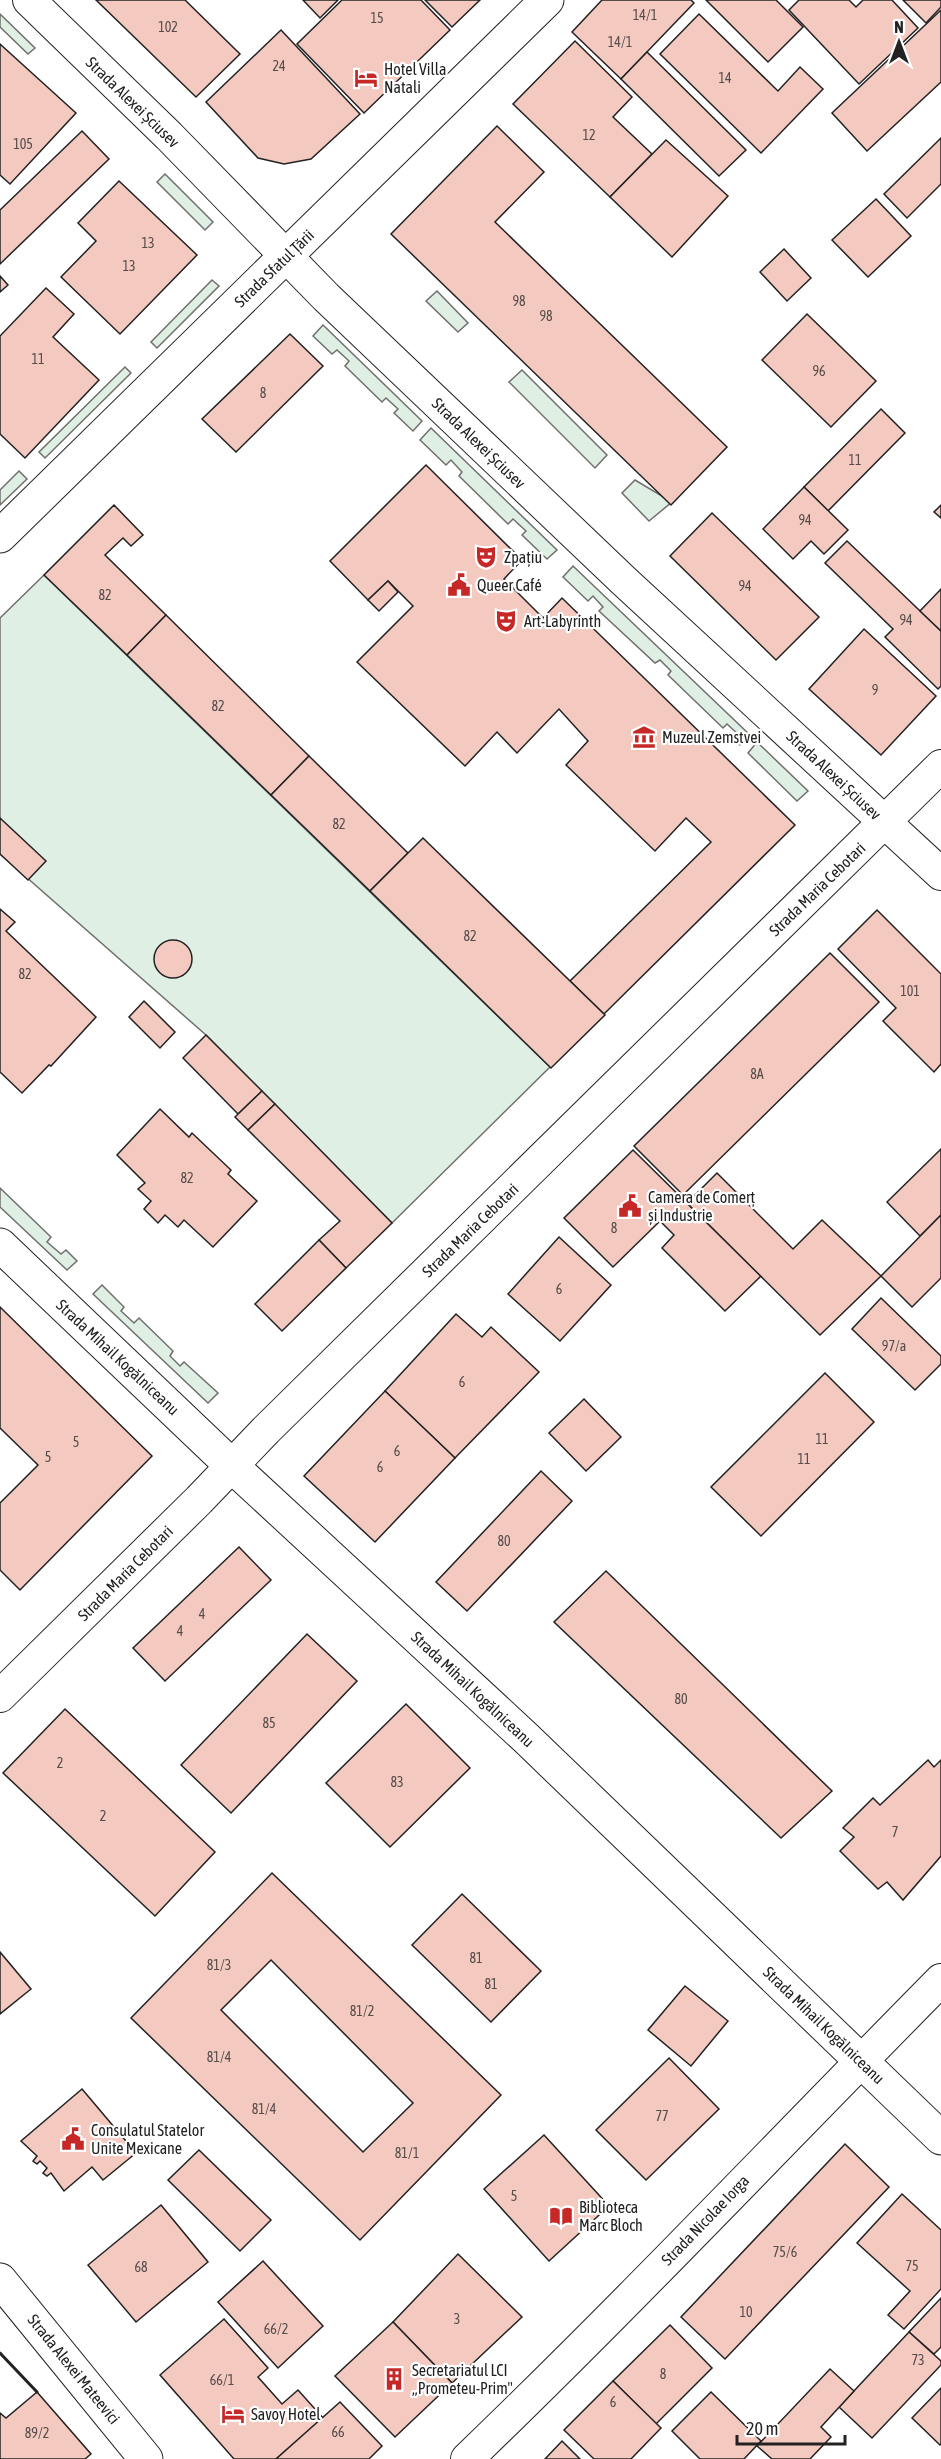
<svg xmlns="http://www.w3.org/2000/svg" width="941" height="2459" font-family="'Asap Condensed',sans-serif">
<rect width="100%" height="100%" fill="#fff"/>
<g fill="#e0efe3" stroke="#6f6f6f" stroke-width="1.5">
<path d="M0 14 35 48 28 54 0 27Z"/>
<path d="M165 174 213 222 205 230 157 182Z"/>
<path d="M212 280 219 286 157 348 151 342Z"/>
<path d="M437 291 468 323 458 332 426 301Z"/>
<path d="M323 325 422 421 413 431 394 413 398 409 386 398 382 402 345 366 349 361 337 350 332 354 313 336Z"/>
<path d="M125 367 131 373 45 458 39 452Z"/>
<path d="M522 370 607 455 595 468 509 382Z"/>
<path d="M431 428 557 550 547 559 522 535 526 531 513 519 508 524 459 476 462 472 451 460 446 465 420 440Z"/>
<path d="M19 471 27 479 0 505V490Z"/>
<path d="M635 480 672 502 649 521 622 493Z"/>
<path d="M573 566 750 735 740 745 735 740 739 735 727 724 723 728 668 675 671 671 660 660 655 663 599 611 603 607 593 596 588 601 563 577Z"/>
<path d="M44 575 550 1067 392 1223 206 1035 0 854V618Z"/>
<path d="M757 742 808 791 797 801 748 753Z"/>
<path d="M0 1188 51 1237 47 1242 61 1254 66 1250 77 1261 67 1270 0 1207Z"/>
<path d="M102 1285 124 1307 121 1311 134 1323 139 1318 173 1351 170 1356 180 1366 184 1362 218 1393 208 1403 93 1294Z"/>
</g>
<g fill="#f3c9c0" stroke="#222" stroke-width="1.5" fill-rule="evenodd">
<path d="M96 0H185L240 54 196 97Z"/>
<path d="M303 0H338L320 18Z"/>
<path d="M342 0H421L450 30 364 113 297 44Z"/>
<path d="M425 0H480L452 27Z"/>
<path d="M602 0H691L694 3 621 79 572 32Z"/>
<path d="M706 0H776L803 27 768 62Z"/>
<path d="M799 0H849L856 7 863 0H892L918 28 859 84 789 10Z"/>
<path d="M903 0H941V7L926 23Z"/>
<path d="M941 10V82L867 151 832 113Z"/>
<path d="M699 14 778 91 800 67 823 89 761 153 660 54Z"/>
<path d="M281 30 360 114 311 159 284 164 258 158 206 102Z"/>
<path d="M575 41 632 97 613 117 652 154 610 197 513 104Z"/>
<path d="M0 44 76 113 10 184 0 175Z"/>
<path d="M647 52 746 150 719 176 621 79Z"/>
<path d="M497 126 544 172 495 222 727 447 671 505 391 234Z"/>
<path d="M82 131 109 159 0 264V210Z"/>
<path d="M941 138V184L907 218 884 194Z"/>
<path d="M666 140 728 196 672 257 610 197Z"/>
<path d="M119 181 197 255 120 334 61 277 96 241 78 223Z"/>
<path d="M876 199 911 236 868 277 832 240Z"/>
<path d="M784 249 811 278 787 301 760 272Z"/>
<path d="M0 276 8 285 0 292Z"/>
<path d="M46 288 74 314 53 337 99 380 25 458 0 434V336Z"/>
<path d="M807 314 876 381 831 427 762 360Z"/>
<path d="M290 334 323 366 236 452 202 419Z"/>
<path d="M881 409 905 433 828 511 804 487Z"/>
<path d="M426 465 522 560 504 579 543 618 562 598 795 825 604 1014 570 981 711 842 686 818 655 851 566 765 588 741 559 709 517 753 497 732 465 766 357 662 413 606 388 581 368 600 330 561Z"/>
<path d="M804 487 848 530 824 554 811 541 793 559 763 529Z"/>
<path d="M114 505 143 535 131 546 123 538 105 555 166 615 127 655 44 575Z"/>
<path d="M941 505V518L934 512Z"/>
<path d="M712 513 819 617 776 660 670 556Z"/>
<path d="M847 541 941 631V686L938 689 885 637 893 629 825 563Z"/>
<path d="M388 581 398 592 379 611 368 600Z"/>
<path d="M941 589V631L920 611Z"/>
<path d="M166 615 309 756 271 795 127 655Z"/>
<path d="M864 629 936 696 881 755 809 689Z"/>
<path d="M309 756 408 853 370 891 271 795Z"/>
<path d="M0 818 46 861 28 880 0 854Z"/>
<path d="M423 838 605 1015 551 1068 370 891Z"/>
<path d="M0 909 15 922 6 931 96 1017 51 1066 49 1065 22 1093 0 1072Z"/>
<path d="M877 910 941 974V1064L934 1072 883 1021 896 1008 838 949Z"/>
<circle cx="173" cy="959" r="19"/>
<path d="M830 953 879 1002 683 1195 634 1146Z"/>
<path d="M144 1001 175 1032 160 1048 129 1017Z"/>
<path d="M206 1035 262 1091 238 1114 183 1058Z"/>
<path d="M262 1091 275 1104 248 1130 235 1117Z"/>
<path d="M275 1104 392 1223 346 1268 319 1240 340 1221 248 1130Z"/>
<path d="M160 1109 189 1137 192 1133 231 1170 228 1174 257 1201 213 1247 184 1220 178 1227 165 1215 158 1223 144 1209 151 1201 138 1189 145 1183 117 1155Z"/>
<path d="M941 1149V1215L920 1236 887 1202Z"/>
<path d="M633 1150 761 1276 725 1311 662 1248 674 1235 660 1221 613 1267 564 1218Z"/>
<path d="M717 1173 793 1249 822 1220 881 1276 820 1335 687 1203Z"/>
<path d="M941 1215V1278L912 1307 881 1276Z"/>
<path d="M559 1237 611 1285 560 1341 508 1294Z"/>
<path d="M319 1240 346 1268 282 1331 255 1304Z"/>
<path d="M881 1298 941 1356V1364L915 1390 852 1329Z"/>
<path d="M0 1307 152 1456 20 1590 0 1570V1503L38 1465 0 1428Z"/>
<path d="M456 1314 482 1337 491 1327 539 1372 455 1458 385 1391Z"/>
<path d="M825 1373 874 1422 761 1536 711 1487Z"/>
<path d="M385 1391 455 1458 375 1542 304 1476Z"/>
<path d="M584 1399 621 1437 586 1471 549 1433Z"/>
<path d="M541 1471 572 1501 467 1611 436 1582Z"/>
<path d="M239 1547 271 1580 165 1681 133 1648Z"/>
<path d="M606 1571 832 1791 781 1838 554 1622Z"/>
<path d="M307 1634 357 1681 231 1813 181 1765Z"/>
<path d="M406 1704 470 1768 390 1847 326 1783Z"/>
<path d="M65 1709 215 1852 155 1916 3 1773Z"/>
<path d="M928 1760 934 1767 941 1760V1856L903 1900 887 1882 878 1889 840 1851 854 1837 843 1828 873 1798 880 1805Z"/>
<path d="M272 1873 501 2095 360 2240 131 2018ZM271 1960 413 2103 363 2152 221 2010Z"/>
<path d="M462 1894 541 1971 491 2022 412 1945Z"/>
<path d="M0 1952 31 1989 0 2014Z"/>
<path d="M685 1986 728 2021 691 2066 648 2030Z"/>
<path d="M669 2058 719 2109 646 2180 596 2130Z"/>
<path d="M82 2089 136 2153 103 2180 92 2167 64 2191 51 2173 47 2176 43 2173 47 2168 40 2161 37 2164 33 2161 37 2156 21 2141Z"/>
<path d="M544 2135 609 2206 549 2261 484 2189Z"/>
<path d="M845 2144 889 2187 725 2359 681 2317Z"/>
<path d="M199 2150 271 2220 240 2251 168 2180Z"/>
<path d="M902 2194 941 2230V2289L904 2329 888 2315 910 2291 857 2243Z"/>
<path d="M161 2205 208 2262 136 2322 88 2265Z"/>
<path d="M458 2254 522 2317 452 2383 393 2322Z"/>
<path d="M263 2261 323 2326 278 2368 218 2302Z"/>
<path d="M941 2298V2347L934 2354 909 2332Z"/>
<path d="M224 2319 268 2368 258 2377 282 2404 298 2390 323 2418 276 2459H234L160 2375Z"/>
<path d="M393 2322 452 2383 395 2437 335 2376Z"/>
<path d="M670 2325 712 2368 656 2424 613 2381Z"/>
<path d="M909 2332 941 2361V2365L872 2438 839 2407Z"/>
<path d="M830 2369 854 2391 821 2427 831 2437 810 2459H772L757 2446Z"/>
<path d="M613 2381 661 2428 631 2459H594L564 2430Z"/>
<path d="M941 2388V2444L940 2445 912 2418Z"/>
<path d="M37 2392 91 2454 85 2459H0V2413L6 2418Z"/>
<path d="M711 2392 761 2441 744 2459H700L672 2431Z"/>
<path d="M340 2402 382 2446 369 2459H276Z"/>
<path d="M562 2441 580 2459H545Z"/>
</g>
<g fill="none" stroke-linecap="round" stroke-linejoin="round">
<g stroke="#222" stroke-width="34">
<g id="minor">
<path d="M29 0 169 136 326 297 624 581 941 874"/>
<path d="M0 1696 199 1500 266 1430 941 766"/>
<path d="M467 2459C629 2303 783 2140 941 1980"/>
</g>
</g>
<g stroke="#222" stroke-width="35">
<g id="secondary">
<path d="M0 536 547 0"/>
<path d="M0 1245 232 1466 526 1738 941 2138"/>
<path d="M0 2280 146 2459"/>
</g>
</g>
<use href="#minor" stroke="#fff" stroke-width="32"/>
<use href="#secondary" stroke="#fff" stroke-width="33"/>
<path stroke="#222" stroke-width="3" d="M0 2353 37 2392"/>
</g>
<defs>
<g id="hotel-bare" transform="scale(1.8)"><path d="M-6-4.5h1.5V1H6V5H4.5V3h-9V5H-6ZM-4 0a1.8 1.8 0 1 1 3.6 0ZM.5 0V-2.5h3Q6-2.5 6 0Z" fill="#c62828" stroke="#fff" stroke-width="2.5" paint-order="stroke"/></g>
<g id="theatre-bare" transform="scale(1.8)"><path d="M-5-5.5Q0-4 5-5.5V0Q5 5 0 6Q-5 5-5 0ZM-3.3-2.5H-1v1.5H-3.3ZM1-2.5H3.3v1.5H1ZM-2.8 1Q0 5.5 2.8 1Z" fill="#c62828" stroke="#fff" stroke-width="2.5" paint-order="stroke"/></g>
<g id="civic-bare" transform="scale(1.8)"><path d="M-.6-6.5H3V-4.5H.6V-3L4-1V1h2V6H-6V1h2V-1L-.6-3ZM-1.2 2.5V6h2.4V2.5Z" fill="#c62828" stroke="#fff" stroke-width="2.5" paint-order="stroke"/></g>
<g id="museum-bare" transform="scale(1.8)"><path d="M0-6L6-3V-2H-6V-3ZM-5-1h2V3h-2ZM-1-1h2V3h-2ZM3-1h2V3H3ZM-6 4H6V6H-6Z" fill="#c62828" stroke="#fff" stroke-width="2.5" paint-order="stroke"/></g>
<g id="library-bare" transform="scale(1.8)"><path d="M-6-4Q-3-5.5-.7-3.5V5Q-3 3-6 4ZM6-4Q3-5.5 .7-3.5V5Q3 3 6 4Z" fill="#c62828" stroke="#fff" stroke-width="2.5" paint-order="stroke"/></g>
<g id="building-bare" transform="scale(1.8)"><path d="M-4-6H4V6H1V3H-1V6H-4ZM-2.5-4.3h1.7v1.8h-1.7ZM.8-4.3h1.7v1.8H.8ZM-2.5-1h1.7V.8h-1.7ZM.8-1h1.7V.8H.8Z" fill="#c62828" stroke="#fff" stroke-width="2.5" paint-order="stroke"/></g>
</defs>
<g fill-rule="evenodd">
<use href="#hotel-bare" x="366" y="78"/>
<use href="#theatre-bare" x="486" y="557"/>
<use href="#civic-bare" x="459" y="585"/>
<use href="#theatre-bare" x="506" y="621"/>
<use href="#museum-bare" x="644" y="737"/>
<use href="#civic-bare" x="630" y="1206"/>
<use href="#civic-bare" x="73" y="2139"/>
<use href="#library-bare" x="561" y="2216"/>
<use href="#building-bare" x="394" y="2379"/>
<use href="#hotel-bare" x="233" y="2414"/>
</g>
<g text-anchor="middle" stroke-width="4.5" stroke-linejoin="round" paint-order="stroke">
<g font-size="14" fill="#564c4a">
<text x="645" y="20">14/1</text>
<text x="377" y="23">15</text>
<text x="168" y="32">102</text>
<text x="620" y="47">14/1</text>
<text x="279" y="71">24</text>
<text x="725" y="83">14</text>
<text x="589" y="140">12</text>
<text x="23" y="149">105</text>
<text x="148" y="248">13</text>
<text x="129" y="271">13</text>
<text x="519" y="306">98</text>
<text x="546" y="321">98</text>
<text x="38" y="364">11</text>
<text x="819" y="376">96</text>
<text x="263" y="398">8</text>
<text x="855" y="465">11</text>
<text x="805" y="525">94</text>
<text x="745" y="591">94</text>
<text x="105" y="600">82</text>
<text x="906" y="625">94</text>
<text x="875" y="695">9</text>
<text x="218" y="711">82</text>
<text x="339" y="829">82</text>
<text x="470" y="941">82</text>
<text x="25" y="979">82</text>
<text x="910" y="996">101</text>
<text x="757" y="1079">8A</text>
<text x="187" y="1183">82</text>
<text x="614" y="1233">8</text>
<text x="559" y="1294">6</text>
<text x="894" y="1351">97/a</text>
<text x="462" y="1387">6</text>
<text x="822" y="1444">11</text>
<text x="76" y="1447">5</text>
<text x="397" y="1456">6</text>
<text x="48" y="1462">5</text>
<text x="804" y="1464">11</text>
<text x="380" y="1472">6</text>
<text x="504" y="1546">80</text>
<text x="202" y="1619">4</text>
<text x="180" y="1636">4</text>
<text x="681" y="1704">80</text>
<text x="269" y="1728">85</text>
<text x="60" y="1768">2</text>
<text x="397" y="1787">83</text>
<text x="103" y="1821">2</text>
<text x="895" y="1837">7</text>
<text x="476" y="1963">81</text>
<text x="219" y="1970">81/3</text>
<text x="491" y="1989">81</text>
<text x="362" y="2016">81/2</text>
<text x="219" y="2062">81/4</text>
<text x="264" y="2114">81/4</text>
<text x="662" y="2121">77</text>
<text x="407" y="2158">81/1</text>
<text x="514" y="2201">5</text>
<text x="785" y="2257">75/6</text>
<text x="912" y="2271">75</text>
<text x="141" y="2272">68</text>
<text x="746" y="2317">10</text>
<text x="457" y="2324">3</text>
<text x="276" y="2334">66/2</text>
<text x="918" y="2365">73</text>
<text x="663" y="2379">8</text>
<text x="222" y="2385">66/1</text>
<text x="613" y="2407">6</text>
<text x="338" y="2437">66</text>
<text x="37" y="2438">89/2</text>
</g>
<g font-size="16" fill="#222" stroke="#fff" text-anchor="start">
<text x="384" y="75">Hotel Villa<tspan x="384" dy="18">Natali</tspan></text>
<text x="504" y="563">Zpațiu</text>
<text x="477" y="591">Queer Café</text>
<text x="524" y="627">Art-Labyrinth</text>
<text x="662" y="743">Muzeul Zemstvei</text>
<text x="648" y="1203">Camera de Comerț<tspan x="648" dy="18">și Industrie</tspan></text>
<text x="91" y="2136">Consulatul Statelor<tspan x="91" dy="18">Unite Mexicane</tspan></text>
<text x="579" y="2213">Biblioteca<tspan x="579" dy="18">Marc Bloch</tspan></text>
<text x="412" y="2376">Secretariatul LCI<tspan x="412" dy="18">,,Prometeu-Prim"</tspan></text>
<text x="251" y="2420">Savoy Hotel</text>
</g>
<g font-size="16" fill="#222" stroke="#fff">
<text transform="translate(133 102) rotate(44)" y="6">Strada Alexei Șciusev</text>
<text transform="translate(274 268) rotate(-44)" y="6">Strada Sfatul Țării</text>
<text transform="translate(479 443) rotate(44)" y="6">Strada Alexei Șciusev</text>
<text transform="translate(834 775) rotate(43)" y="6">Strada Alexei Șciusev</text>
<text transform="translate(817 889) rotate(-44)" y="6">Strada Maria Cebotari</text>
<text transform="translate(470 1230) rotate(-44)" y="6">Strada Maria Cebotari</text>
<text transform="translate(118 1357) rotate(43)" y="6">Strada Mihail Kogălniceanu</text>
<text transform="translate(125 1573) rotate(-45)" y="6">Strada Maria Cebotari</text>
<text transform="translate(473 1689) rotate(43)" y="6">Strada Mihail Kogălniceanu</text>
<text transform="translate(824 2025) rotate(44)" y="6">Strada Mihail Kogălniceanu</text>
<text transform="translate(705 2220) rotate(-46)" y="6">Strada Nicolae Iorga</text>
<text transform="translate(74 2369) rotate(51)" y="6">Strada Alexei Mateevici</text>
</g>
</g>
<g transform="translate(899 42)" stroke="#ffffff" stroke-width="4.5" paint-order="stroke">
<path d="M0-4.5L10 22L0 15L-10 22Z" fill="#222222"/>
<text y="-9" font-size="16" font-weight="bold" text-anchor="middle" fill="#222222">N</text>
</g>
<path d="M737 2435v9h108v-9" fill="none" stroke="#222222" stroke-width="3"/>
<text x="746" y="2435" font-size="18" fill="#222222" stroke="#ffffff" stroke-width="4.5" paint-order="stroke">20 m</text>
</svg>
